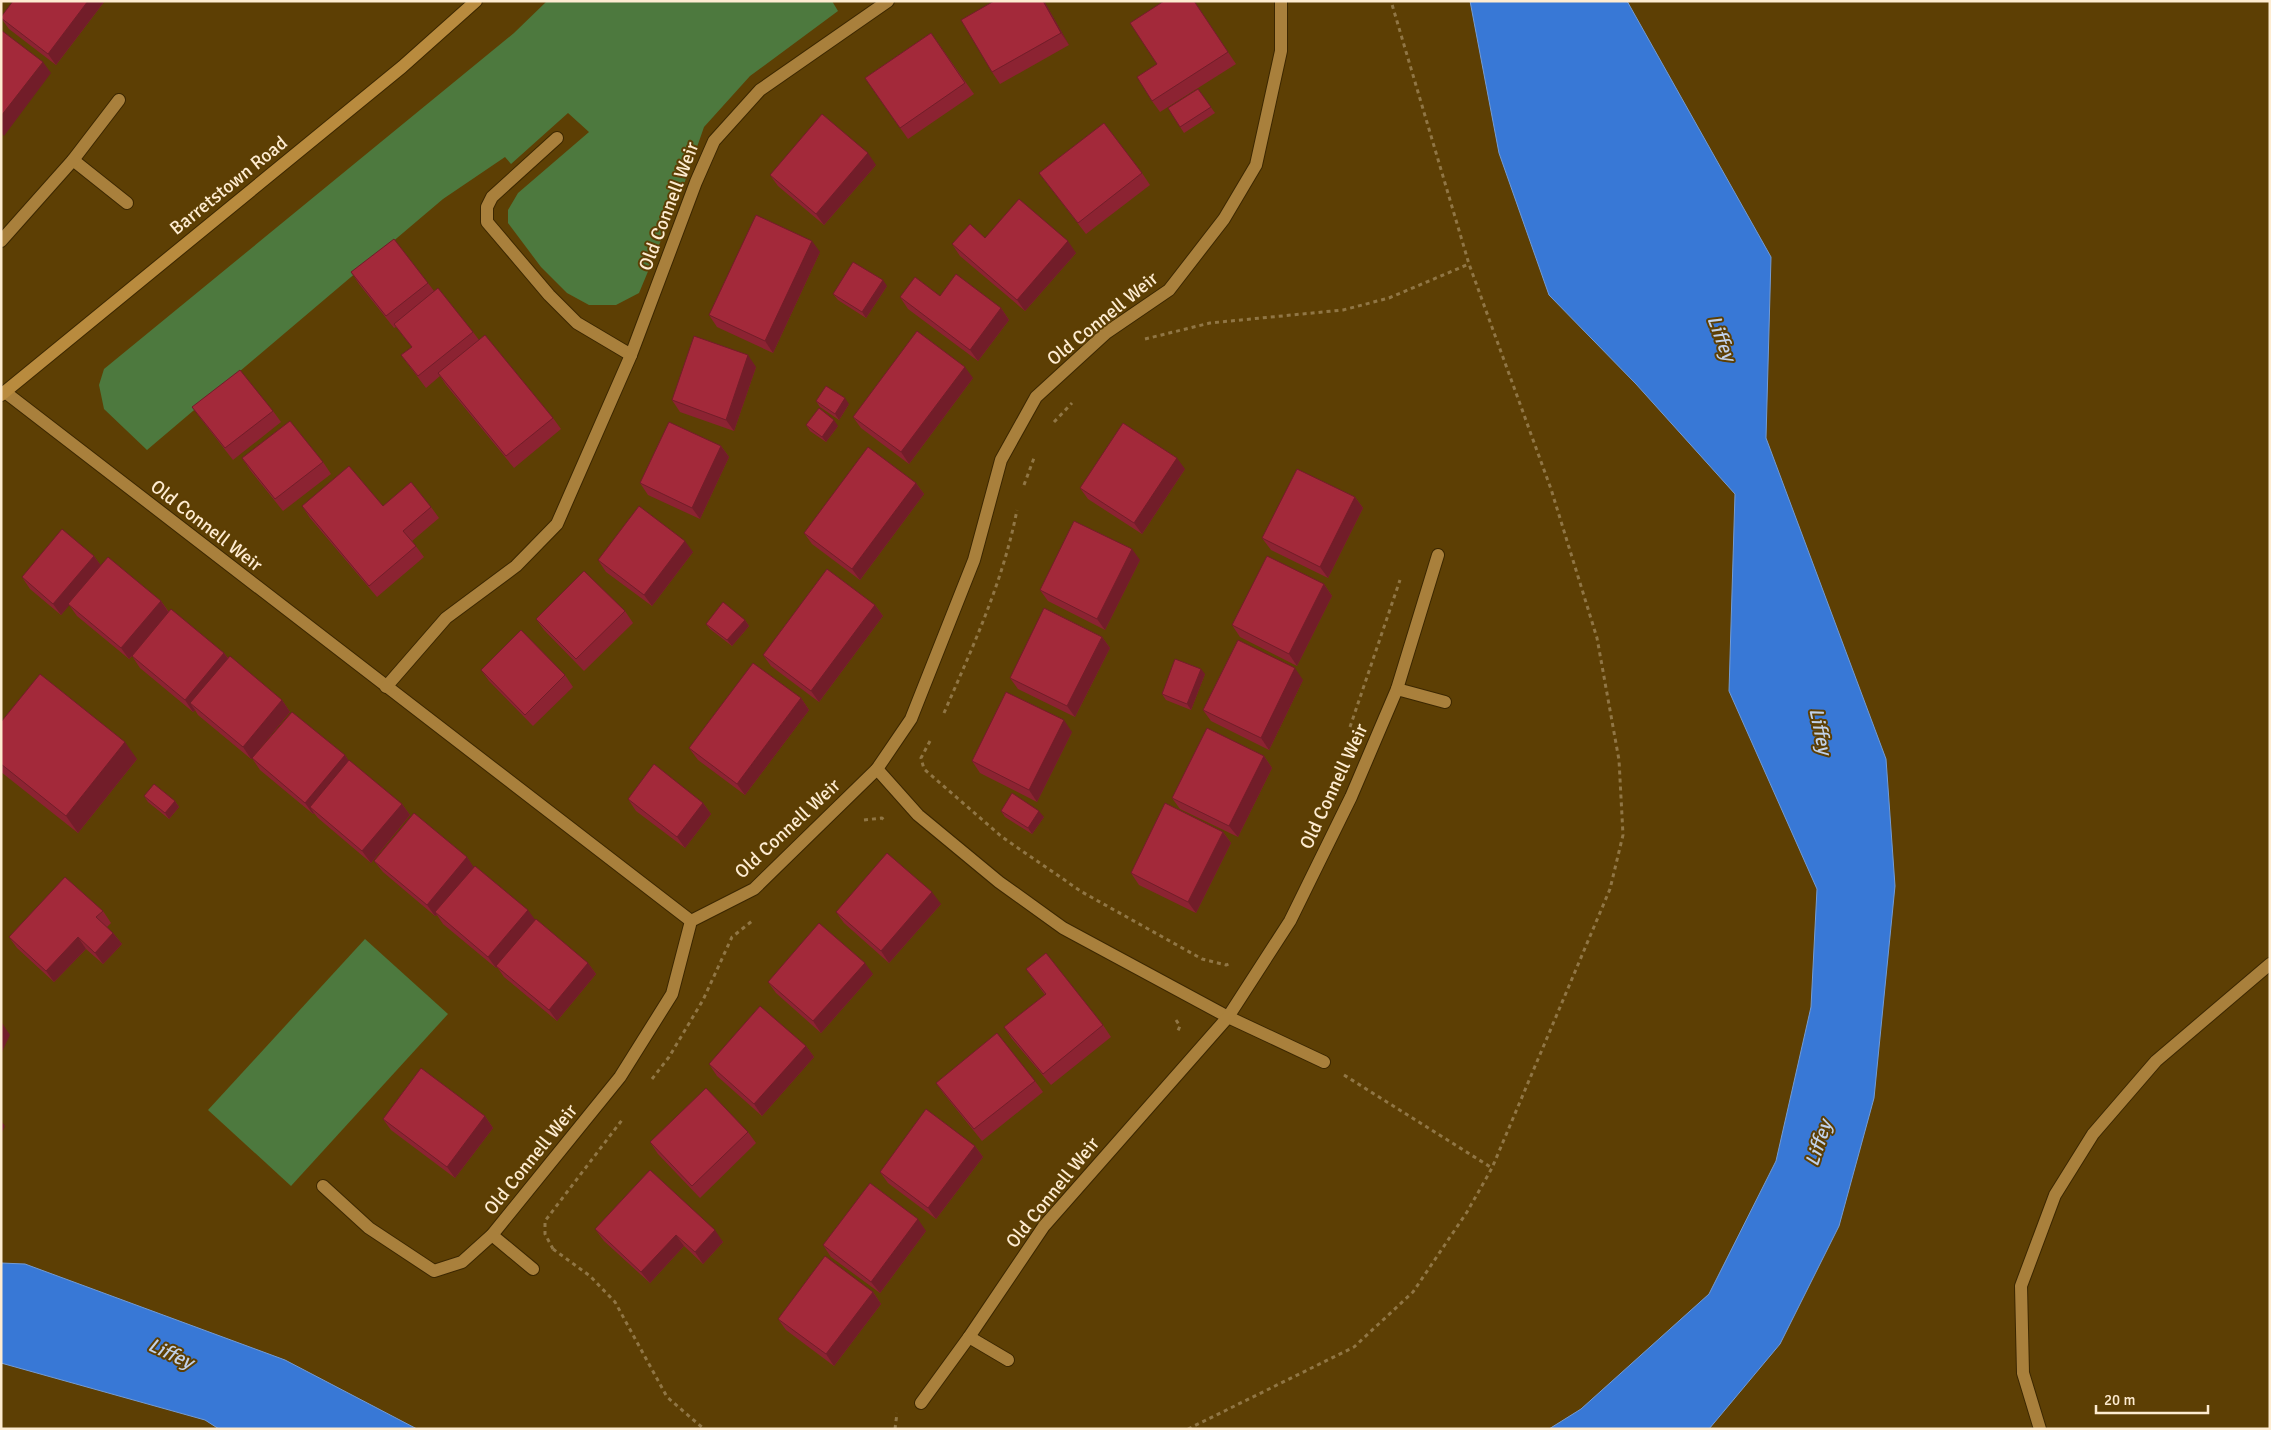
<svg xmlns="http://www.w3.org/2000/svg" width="2271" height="1430" font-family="Signika,sans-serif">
<rect width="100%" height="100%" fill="#5d3f04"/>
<g fill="#4d793e">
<path d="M547 1H832L838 11 750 76 704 127 682 190 639 293 616 305H589L567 293 541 267 508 223V210L518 193 589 132 568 113 511 164 505 157 443 199 147 450 104 409 99 385 104 369 514 33Z"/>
<path d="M365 939 448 1014 291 1186 208 1110Z"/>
</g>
<g fill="#3878d6" stroke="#739bd4">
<path d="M1470 1H1627L1771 257 1766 438 1886 759 1895 886 1874 1098 1839 1226 1780 1344 1709 1429H1549L1581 1409 1709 1294 1776 1161 1811 1007 1817 889 1729 691 1735 494 1636 384 1549 295 1499 153Z"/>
<path d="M1 1263 25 1264 285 1360 417 1429H219L205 1420 1 1363Z"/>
</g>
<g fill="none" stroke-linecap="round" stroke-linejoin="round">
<g stroke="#3c2701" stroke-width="14">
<path id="lane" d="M2040 1429 2023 1373 2021 1286 2055 1195 2093 1134 2156 1061 2270 964"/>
</g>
<g stroke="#3c2701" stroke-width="14">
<g id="street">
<path d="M557 138 492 197 487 207V222L549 295 577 323 631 355"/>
<path d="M73 160 127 203"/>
<path d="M1 241 73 160 119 100"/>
<path d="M5 392 691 921"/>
<path d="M386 687 446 618 516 566 557 524 631 355 696 182 714 141 760 90 888 1"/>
<path d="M1397 689 1445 702"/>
<path d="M877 769 918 815 999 882 1063 928 1228 1017 1324 1062"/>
<path d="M323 1186 369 1228 434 1271 462 1262 492 1235 620 1077 672 994 691 921 754 889 877 769 911 719 974 560 1001 460 1036 397 1106 333 1169 290 1224 219 1256 165 1281 51V1"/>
<path d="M492 1235 533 1269"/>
<path d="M969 1337 1008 1360"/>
<path d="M921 1403 969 1337 1044 1226 1228 1017 1290 921 1351 797 1397 689 1438 555"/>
</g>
</g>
<g stroke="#3c2701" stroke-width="14">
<path id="secondary" d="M1 395 402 67 476 1"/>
</g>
<g stroke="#907645" stroke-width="3" stroke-dasharray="4 4" stroke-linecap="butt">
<path d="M1145 339 1210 323 1343 310 1389 298 1469 264"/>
<path d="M1054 422 1072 403"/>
<path d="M1024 485 1034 458"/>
<path d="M944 713C973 646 1003 582 1017 510"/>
<path d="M1350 727 1400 580"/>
<path d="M930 741 921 758 924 769 1002 837 1082 892 1202 959 1226 965 1231 963"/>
<path d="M864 820 882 818 886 822"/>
<path d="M1176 1020 1180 1026 1177 1033"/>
<path d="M1344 1075 1492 1168"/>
<path d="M652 1079 669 1057 703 1000 732 937 752 921"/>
<path d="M553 1249 545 1234V1221L622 1120"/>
<path d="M553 1249 590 1276 615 1302 667 1397 704 1429"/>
<path d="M895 1429 897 1413"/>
<path d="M1188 1429 1354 1347 1413 1292 1467 1212 1492 1168 1610 889 1623 835 1619 760 1597 638 1551 489 1469 264 1391 1"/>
</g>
<use href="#lane" stroke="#a9803c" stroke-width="12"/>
<use href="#street" stroke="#a9803c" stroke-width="12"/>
<use href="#secondary" stroke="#b98b3e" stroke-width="12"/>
</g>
<g fill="#8c2332">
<path d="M13 1H104V2L56 65 9 29 1 18Z"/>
<path d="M994 1H1044L1069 45 1000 84 992 72Z"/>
<path d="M1194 1 1236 64 1160 112 1152 101 1157 64Z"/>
<path d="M931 33 974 94 908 139 865 78Z"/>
<path d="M1198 89 1215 113 1184 133 1168 108Z"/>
<path d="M876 165 824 225 778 186 770 175Z"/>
<path d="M1039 173H1142L1150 185 1086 234Z"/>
<path d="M985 238 1076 253 1025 311 960 256 952 244Z"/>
<path d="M820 252 773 353 717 327 709 315Z"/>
<path d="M351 272 428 283 434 291 473 332 479 340 553 418 561 429 514 468 446 385 440 376 426 388 401 355 412 347 396 327 394 328 359 284Z"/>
<path d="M887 286 866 318 838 300 833 294Z"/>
<path d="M940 296 1001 308 1009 320 978 361 908 309 900 297Z"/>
<path d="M756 367 734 431 680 412 672 400Z"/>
<path d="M973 378 909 464 861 428 853 417Z"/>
<path d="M816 401 849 404 839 420 820 407Z"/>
<path d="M192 407 273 411 281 422 233 460 201 419Z"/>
<path d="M806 425 838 426 826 442 810 431Z"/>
<path d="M721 446 729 457 700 519 648 495 640 483Z"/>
<path d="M242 458 323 462 331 474 283 511 250 470Z"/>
<path d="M1185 469 1142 534 1088 499 1080 488Z"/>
<path d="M916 483 924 494 860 580 812 544 804 533Z"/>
<path d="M1355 497 1363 508 1328 578 1271 550 1262 538Z"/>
<path d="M302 506H383L431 507 439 518 412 541 424 557 377 597 310 518Z"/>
<path d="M693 552 652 606 606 572 598 560Z"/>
<path d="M94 556 101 566 161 601 169 612 224 653 228 658 282 700 290 712 251 759 198 715 195 710 193 712 140 668 132 656 129 659 77 616 69 605 61 615 30 589 22 577Z"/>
<path d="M1140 560 1105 630 1048 601 1040 590Z"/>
<path d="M1324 584 1332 596 1297 666 1240 637 1232 625Z"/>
<path d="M875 605 883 616 819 702 771 666 763 655Z"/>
<path d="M625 611 633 623 584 671 544 630 536 619Z"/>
<path d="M745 620 749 626 732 646 710 629 706 624Z"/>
<path d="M1102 637 1110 648 1075 717 1018 689 1010 678Z"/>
<path d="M481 670 565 675 573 687 533 726 489 681Z"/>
<path d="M1205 674 1191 710 1166 700 1162 694Z"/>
<path d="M1303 680 1269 750 1211 721 1203 710Z"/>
<path d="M801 698 809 710 745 795 698 760 689 748Z"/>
<path d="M1 722 137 759 78 833 1 772Z"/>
<path d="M1072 732 1037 802 980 773 972 761Z"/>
<path d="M345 755 348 760 402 804 410 815 371 863 318 818 314 813 313 814 260 770 252 758Z"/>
<path d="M1264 756 1272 768 1238 837 1180 809 1172 798Z"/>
<path d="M144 796 175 801 179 807 169 819 148 802Z"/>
<path d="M628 799 703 803 711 814 685 848 636 811Z"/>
<path d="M1001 811 1044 817 1032 834 1005 817Z"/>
<path d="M1223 832 1231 843 1196 913 1139 885 1131 873Z"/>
<path d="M467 857 473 867 535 920 588 963 596 974 557 1021 504 977 497 967 496 968 443 924 437 915 435 916 383 872 374 861Z"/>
<path d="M941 904 889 963 844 923 836 912Z"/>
<path d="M103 911 111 923 107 927 113 933 122 944 103 964 86 949 54 982 17 948 9 937Z"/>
<path d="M1026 969 1103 1025 1111 1037 1051 1085 1012 1039 1004 1027 1045 995Z"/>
<path d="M873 974 821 1033 776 993 768 982Z"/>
<path d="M806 1046 814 1057 762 1116 717 1076 709 1064Z"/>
<path d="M1035 1081 1043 1092 982 1141 944 1094 936 1083Z"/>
<path d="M485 1116 493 1128 455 1178 391 1130 383 1119Z"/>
<path d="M748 1132 756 1143 700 1198 658 1154 650 1142Z"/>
<path d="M975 1146 983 1157 936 1219 888 1183 880 1172Z"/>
<path d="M650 1170 723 1242 703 1264 684 1246 650 1283 604 1241 595 1229Z"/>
<path d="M926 1231 880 1293 831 1257 823 1245Z"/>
<path d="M873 1292 881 1304 834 1366 786 1330 778 1319Z"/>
</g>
<g fill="#721d29">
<path d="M88 1H104V2L56 65 48 54Z"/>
<path d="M1043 1H1044L1069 45 1061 33Z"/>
<path d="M43 62 51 73 4 136 1 132V116Z"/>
<path d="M868 153 876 165 824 225 816 214Z"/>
<path d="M812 241 820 252 773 353 765 341Z"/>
<path d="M1068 241 1076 253 1025 311 1017 300Z"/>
<path d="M883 280 887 286 866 318 862 312Z"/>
<path d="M1001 308 1009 320 978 361 970 350Z"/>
<path d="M748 355 756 367 734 431 726 420Z"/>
<path d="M965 367 973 378 909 464 901 452Z"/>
<path d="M845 398 849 404 839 420 835 414Z"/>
<path d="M834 420 838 426 826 442 822 437Z"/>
<path d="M721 446 729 457 700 519 692 508Z"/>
<path d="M1177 458 1185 469 1142 534 1134 523Z"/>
<path d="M916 483 924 494 860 580 852 569Z"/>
<path d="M1355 497 1363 508 1328 578 1320 567Z"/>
<path d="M685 541 693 552 652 606 644 595Z"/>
<path d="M1132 549 1140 560 1105 630 1097 619Z"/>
<path d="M94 556 102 567 61 615 53 604Z"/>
<path d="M1324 584 1332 596 1297 666 1289 654Z"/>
<path d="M161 601 169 613 129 659 121 648Z"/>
<path d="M875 605 883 616 819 702 811 691Z"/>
<path d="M745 620 749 626 732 646 727 640Z"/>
<path d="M1102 637 1110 648 1075 717 1067 706Z"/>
<path d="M224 653 232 664 190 703 195 710 193 712 185 700Z"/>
<path d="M1295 668 1303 680 1269 750 1261 738Z"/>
<path d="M1201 669 1205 674 1191 710 1187 704Z"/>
<path d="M801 698 809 710 745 795 737 784Z"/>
<path d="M282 700 290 712 251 759 243 747Z"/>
<path d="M1064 720 1072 732 1037 802 1029 790Z"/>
<path d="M125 742 137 759 78 833 66 816Z"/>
<path d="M345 755 353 767 310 807 314 813 313 814 305 803Z"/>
<path d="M1264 756 1272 768 1238 837 1229 826Z"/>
<path d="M175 801 179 807 169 819 165 813Z"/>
<path d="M703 803 711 814 685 848 677 837Z"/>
<path d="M402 804 410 815 371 863 362 851Z"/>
<path d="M1039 811 1044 817 1032 834 1028 828Z"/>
<path d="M1223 832 1231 843 1196 913 1188 902Z"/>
<path d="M467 857 475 869 435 912 437 915 435 916 427 905Z"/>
<path d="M932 892 941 904 889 963 881 951Z"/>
<path d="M528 910 536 921 496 968 488 957Z"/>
<path d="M113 933 122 944 103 964 95 953Z"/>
<path d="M78 937 86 949 54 982 46 971Z"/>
<path d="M588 963 596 974 557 1021 549 1010Z"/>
<path d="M865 963 873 974 821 1033 813 1021Z"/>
<path d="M2 1023 10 1035 1 1054V1025Z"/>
<path d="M806 1046 814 1057 762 1116 754 1104Z"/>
<path d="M485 1116 493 1128 455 1178 447 1167Z"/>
<path d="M1 1121 5 1126 1 1134Z"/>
<path d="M975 1146 983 1157 936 1219 928 1208Z"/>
<path d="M918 1219 926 1231 880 1293 871 1282Z"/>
<path d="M715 1230 723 1242 703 1264 695 1252Z"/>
<path d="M676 1235 684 1246 650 1283 641 1272Z"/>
<path d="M873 1292 881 1304 834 1366 826 1354Z"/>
</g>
<g fill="#a3293a" stroke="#721d29">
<path d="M13 1H88L48 54 1 18V17Z"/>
<path d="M994 1H1043L1061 33 992 72 961 20Z"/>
<path d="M1164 1H1194L1228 52 1152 101 1137 77 1157 64 1130 23Z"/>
<path d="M1 30 43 62 1 116Z"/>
<path d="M931 33 965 83 900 128 865 78Z"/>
<path d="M1198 89 1211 107 1180 127 1168 108Z"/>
<path d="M822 114 868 153 816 214 770 175Z"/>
<path d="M1104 123 1142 173 1078 223 1039 173Z"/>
<path d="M1019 199 1068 241 1017 300 952 244 970 224 985 238Z"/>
<path d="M756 215 812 241 765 341 709 315Z"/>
<path d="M394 239 428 283 386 316 351 272Z"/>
<path d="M853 262 883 280 862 312 833 294Z"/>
<path d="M956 274 1001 308 970 350 900 297 915 277 940 296Z"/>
<path d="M438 288 473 332 418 376 401 355 412 347 394 324Z"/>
<path d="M917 331 965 367 901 452 853 417Z"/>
<path d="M485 335 553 418 506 456 438 373Z"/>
<path d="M694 336 748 355 726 420 672 400Z"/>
<path d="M240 370 273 411 225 448 192 407Z"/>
<path d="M826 386 845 398 835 414 816 401Z"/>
<path d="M819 408 834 420 822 437 806 425Z"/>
<path d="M290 421 323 462 275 499 242 458Z"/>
<path d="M669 422 721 446 692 508 640 483Z"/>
<path d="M1123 423 1177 458 1134 523 1080 488Z"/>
<path d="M868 447 916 483 852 569 804 533Z"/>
<path d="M349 466 383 506 411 482 431 507 403 531 416 546 369 586 302 506Z"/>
<path d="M1297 469 1355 497 1320 567 1262 538Z"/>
<path d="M639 506 685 541 644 595 598 560Z"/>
<path d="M1074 521 1132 549 1097 619 1040 590Z"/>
<path d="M62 529 94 556 53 604 22 577Z"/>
<path d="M1267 556 1324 584 1289 654 1232 625Z"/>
<path d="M108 557 161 601 121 648 68 604Z"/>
<path d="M827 569 875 605 811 691 763 655Z"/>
<path d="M584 571 625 611 576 659 536 619Z"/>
<path d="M723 602 745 620 727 640 706 624Z"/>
<path d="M1044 608 1102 637 1067 706 1010 678Z"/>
<path d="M171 609 224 653 185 700 132 656Z"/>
<path d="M521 630 565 675 525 715 481 670Z"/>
<path d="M1238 640 1295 668 1261 738 1203 710Z"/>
<path d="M230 656 282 700 243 747 190 703Z"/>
<path d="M1175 659 1201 669 1187 704 1162 694Z"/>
<path d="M753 663 801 698 737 784 689 748Z"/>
<path d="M40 674 125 742 66 816 1 764V722Z"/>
<path d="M1006 692 1064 720 1029 790 972 761Z"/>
<path d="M292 712 345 755 305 803 252 758Z"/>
<path d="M1207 728 1264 756 1229 826 1172 798Z"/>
<path d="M349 760 402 804 362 851 310 807Z"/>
<path d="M654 764 703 803 677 837 628 799Z"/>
<path d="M154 784 175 801 165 813 144 796Z"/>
<path d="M1012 793 1039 811 1028 828 1001 811Z"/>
<path d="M1165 803 1223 832 1188 902 1131 873Z"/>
<path d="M414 813 467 857 427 905 374 861Z"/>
<path d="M887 853 932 892 881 951 836 912Z"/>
<path d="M475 866 528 910 488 957 435 912Z"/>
<path d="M65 877 103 911 96 917 113 933 95 953 78 937 46 971 9 937Z"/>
<path d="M536 919 588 963 549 1010 496 966Z"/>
<path d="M819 923 865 963 813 1021 768 982Z"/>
<path d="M1046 953 1103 1025 1043 1074 1004 1027 1046 994 1026 969Z"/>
<path d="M760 1006 806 1046 754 1104 709 1064Z"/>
<path d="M997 1033 1035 1081 974 1129 936 1083Z"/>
<path d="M421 1068 485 1116 447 1167 383 1119Z"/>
<path d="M706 1088 748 1132 692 1186 650 1142Z"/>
<path d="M926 1109 975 1146 928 1208 880 1172Z"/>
<path d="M650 1170 715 1230 695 1252 676 1235 641 1272 595 1229Z"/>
<path d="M870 1183 918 1219 871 1282 823 1245Z"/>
<path d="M825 1256 873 1292 826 1354 778 1319Z"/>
</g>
<g text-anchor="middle" stroke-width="4" stroke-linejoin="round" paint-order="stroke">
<g font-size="19" fill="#feecd1" stroke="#5d3f04">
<text transform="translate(228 185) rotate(-39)" y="7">Barretstown Road</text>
<text transform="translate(668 206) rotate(-69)" y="7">Old Connell Weir</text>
<text transform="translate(1102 318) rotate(-39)" y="7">Old Connell Weir</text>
<text transform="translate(207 525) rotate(38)" y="7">Old Connell Weir</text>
<text transform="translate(1333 786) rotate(-65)" y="7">Old Connell Weir</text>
<text transform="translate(787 828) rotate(-43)" y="7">Old Connell Weir</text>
<text transform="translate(530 1159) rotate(-51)" y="7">Old Connell Weir</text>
<text transform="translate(1052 1192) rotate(-51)" y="7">Old Connell Weir</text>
</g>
<g font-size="20" font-style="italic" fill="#c1d1e9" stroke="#5d3f04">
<text transform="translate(1722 338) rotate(69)" y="7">Liffey</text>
<text transform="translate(1821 731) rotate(78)" y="7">Liffey</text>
<text transform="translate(1818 1143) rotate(-72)" y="7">Liffey</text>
<text transform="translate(171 1353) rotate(25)" y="7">Liffey</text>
</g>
</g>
<rect width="2271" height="1430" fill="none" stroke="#feecd1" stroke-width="5"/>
<path d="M2096 1405v8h112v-8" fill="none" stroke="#feecd1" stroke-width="2.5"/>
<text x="2104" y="1405" font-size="15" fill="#feecd1" stroke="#5d3f04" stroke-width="4" paint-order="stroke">20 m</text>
</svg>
